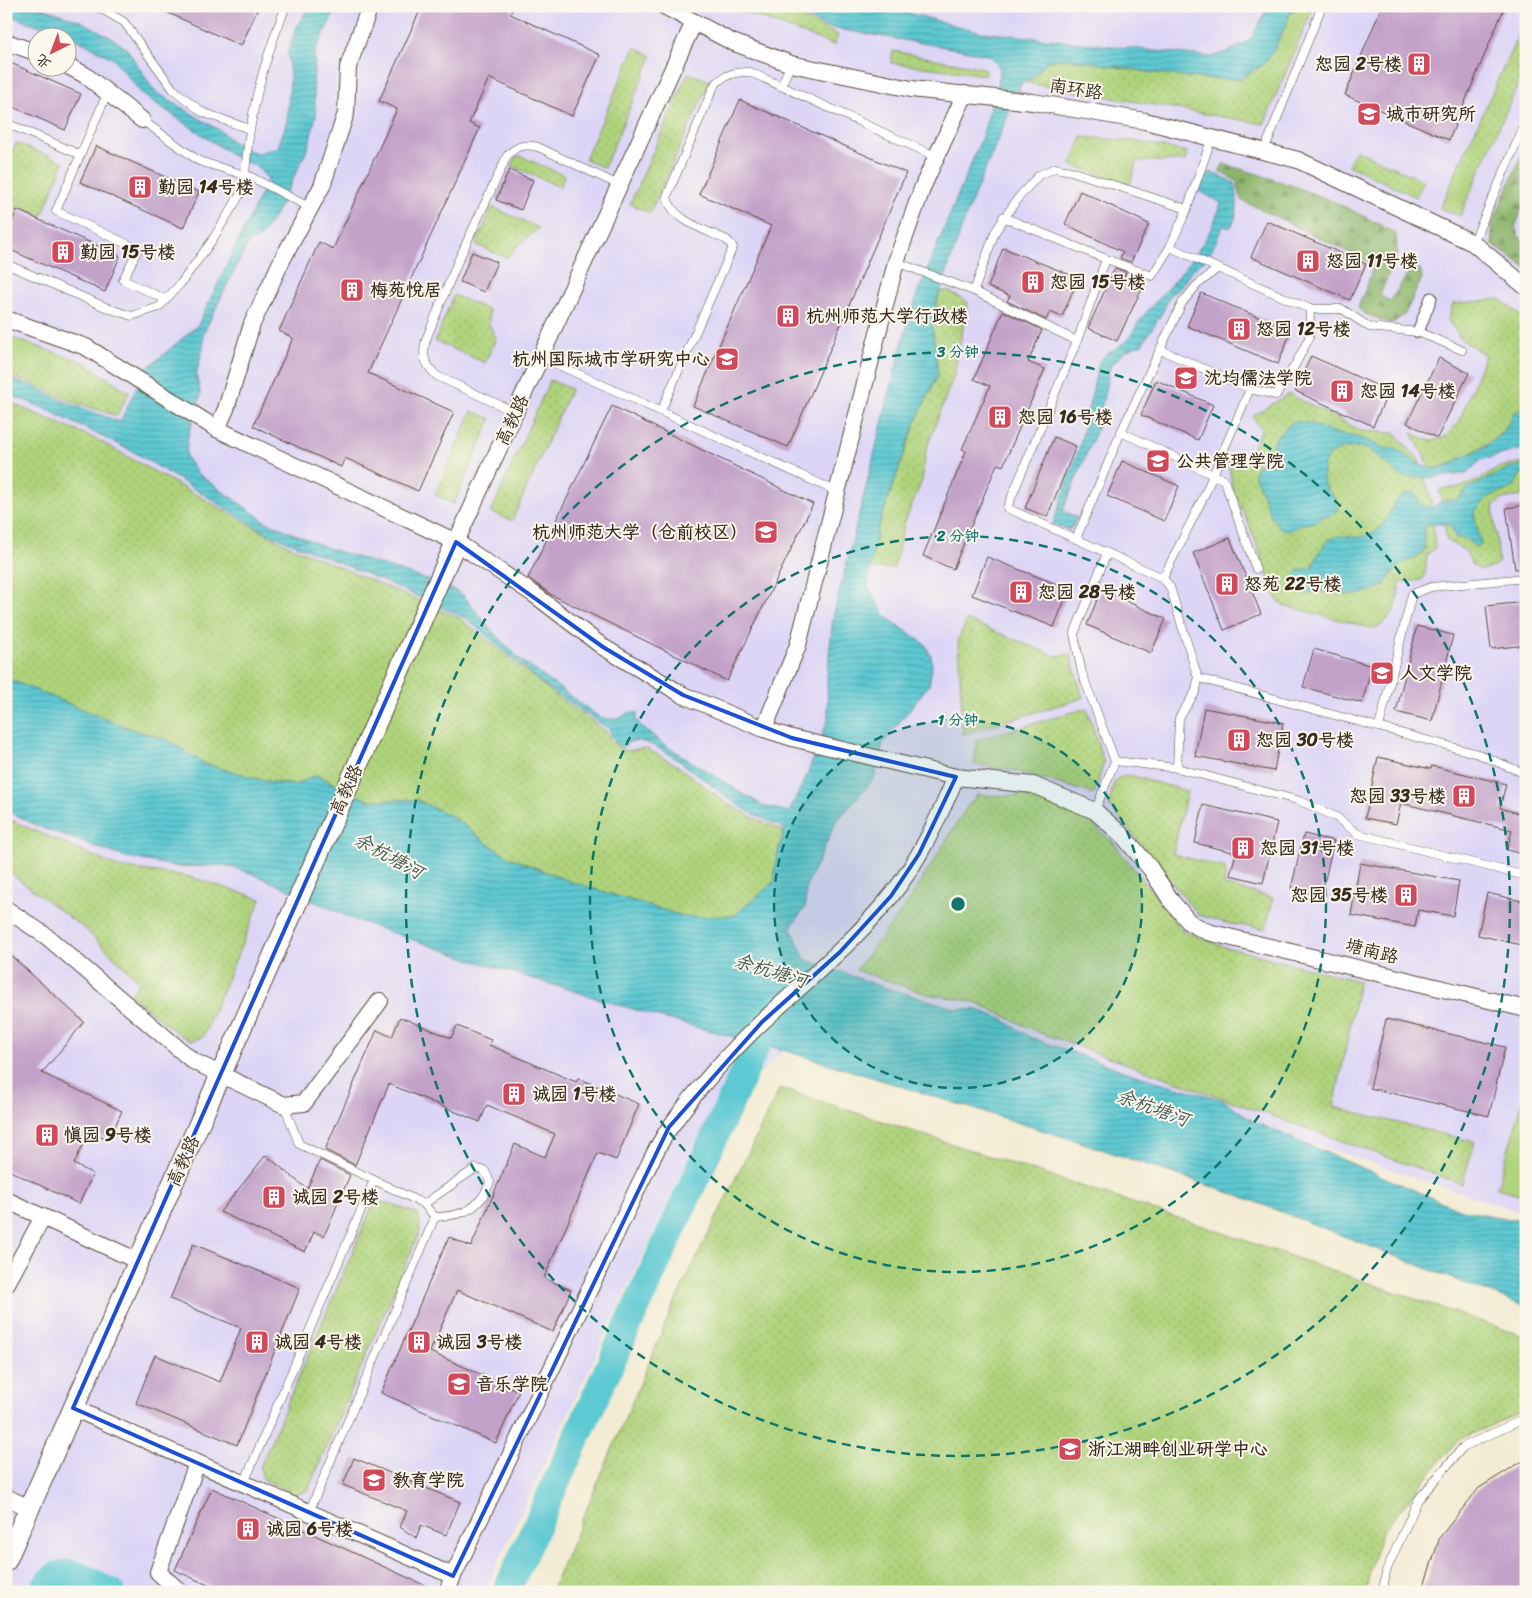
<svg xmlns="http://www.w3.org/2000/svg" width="1532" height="1598" font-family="Sriracha,'LXGW WenKai TC',sans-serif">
<defs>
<pattern id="grass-dots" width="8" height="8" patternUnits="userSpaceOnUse" patternTransform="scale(1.25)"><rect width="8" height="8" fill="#afd37c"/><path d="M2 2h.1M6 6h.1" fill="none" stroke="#97b56b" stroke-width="1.8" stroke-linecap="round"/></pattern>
<pattern id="forest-firs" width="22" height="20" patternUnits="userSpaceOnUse" patternTransform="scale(1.25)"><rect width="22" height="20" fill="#8bb56c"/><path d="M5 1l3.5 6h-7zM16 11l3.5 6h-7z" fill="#739358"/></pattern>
<pattern id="water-rules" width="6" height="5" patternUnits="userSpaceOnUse" patternTransform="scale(1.25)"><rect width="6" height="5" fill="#5dc9d3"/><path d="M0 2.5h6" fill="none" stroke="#4ea3ab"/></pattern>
</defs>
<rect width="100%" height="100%" fill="#fbf7ec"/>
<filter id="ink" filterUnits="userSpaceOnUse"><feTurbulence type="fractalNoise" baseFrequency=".02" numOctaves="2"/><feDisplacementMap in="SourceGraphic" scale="10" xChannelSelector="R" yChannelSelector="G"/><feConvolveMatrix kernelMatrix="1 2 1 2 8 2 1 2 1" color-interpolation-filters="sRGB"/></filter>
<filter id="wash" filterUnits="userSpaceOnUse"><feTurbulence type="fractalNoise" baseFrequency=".0096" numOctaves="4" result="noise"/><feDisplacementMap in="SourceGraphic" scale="20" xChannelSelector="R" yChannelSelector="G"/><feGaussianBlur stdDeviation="1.12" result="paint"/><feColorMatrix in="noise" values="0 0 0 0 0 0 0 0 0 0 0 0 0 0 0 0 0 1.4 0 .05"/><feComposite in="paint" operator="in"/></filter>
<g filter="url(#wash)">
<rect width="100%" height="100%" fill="#f3ebd3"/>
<path fill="#ddd5f6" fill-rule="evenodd" d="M6 6H1526V1214L1293 1137 841 996 703 1128 484 1592H128L73 1564H62L51 1568 38 1592H6ZM38 38H68V68H38Z"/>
<g fill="url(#grass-dots)" stroke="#757e4d">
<path d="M728 6H777L838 35 834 45Z"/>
<path d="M1294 6H1314L1264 124 1022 82 1033 78 1047 61C1072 56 1097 64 1122 68 1161 74 1200 79 1240 79Z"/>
<path d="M1526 18V66L1460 216 1440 208Z"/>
<path d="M635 47 652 56 604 168 585 159Z"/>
<path d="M893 51 983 68 987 75 891 63Z"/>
<path d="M688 73 710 81 650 213 630 204Z"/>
<path d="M1082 137 1134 141 1187 152 1185 161H1137L1130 184 1071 165Z"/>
<path d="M16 143 64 162 42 216 17 206 6 233V164Z"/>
<path d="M1356 150 1424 181 1416 197 1348 165Z"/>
<path d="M520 156 564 175 560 187 512 166 516 157Z"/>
<path d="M492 207 539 228 514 249 507 258 476 245Z"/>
<path d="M940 291H948L968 302 954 375 926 450 922 481 904 524 894 568 870 569 878 527 916 421 938 375 932 326Z"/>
<path d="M454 295 489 310V324L496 338 485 363 435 341Z"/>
<path d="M1500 299 1526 320V405C1515 411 1514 420 1505 429 1490 444 1453 467 1431 469L1412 433 1431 441 1443 438 1459 422 1485 355 1461 339 1448 320 1453 304Z"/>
<path d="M6 336 83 362 129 392 117 416 62 398 29 382 6 377Z"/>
<path d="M550 380 571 389 512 521 491 512Z"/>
<path d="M1289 394 1362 431 1395 433 1419 460 1431 499 1435 548 1427 554 1425 576 1422 580 1399 583C1399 605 1394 618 1375 629L1285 606 1276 599 1253 534 1233 489 1227 457 1245 464 1261 430 1253 416Z"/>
<path d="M6 401 96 439 285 544 460 618 555 695 606 731 612 742 625 751 645 748 675 764 725 802 754 818 784 831 776 860 774 883 734 916 686 917 571 882 511 858 488 844 455 818 417 800H367L316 775 295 785 265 781 205 764 165 739 128 728 6 678Z"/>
<path d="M472 411 491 419 454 504 435 495Z"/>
<path d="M1526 461V479L1522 496 1503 499 1493 506 1499 562 1493 567 1481 570 1472 565 1466 551 1447 541C1443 525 1446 507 1439 492L1440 489 1461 487 1477 481 1500 467Z"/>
<path d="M967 620 1055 656 1070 654 1083 698 963 734 958 640Z"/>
<path d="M1087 708 1104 763 1094 794 1015 771 974 764 977 740Z"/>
<path d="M1129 775 1187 791 1173 854 1226 868 1224 885 1273 898 1266 929 1230 924 1198 915 1109 805 1113 785 1118 778Z"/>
<path d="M977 795 1036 796 1085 819 1112 841 1183 931 1222 946 1359 981 1334 1107 1475 1142 1462 1184 1038 1032 975 1002 927 994 856 970 907 904 967 807Z"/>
<path d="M6 818 118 867 187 876 261 899 203 1037 191 1041 180 1035 130 995 140 982 85 929 6 870Z"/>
<path d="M780 1088 1200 1225 1526 1337V1410L1458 1440 1382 1532 1370 1570 1366 1592H551L674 1304Z"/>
<path d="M374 1202 387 1203 419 1214 420 1231 308 1490 296 1495 263 1479 260 1467Z"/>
</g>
<g fill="url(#forest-firs)" stroke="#637045">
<path d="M1526 145V200L1515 227 1518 235 1526 243V268L1493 245 1491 227Z"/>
<path d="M1223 164C1284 181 1341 201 1396 234L1397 254 1380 295 1390 302 1410 270 1420 269 1422 278 1405 314 1392 324 1363 313 1358 308 1370 277 1373 264 1241 200 1237 181 1219 172Z"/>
</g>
<path fill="#afd37c" stroke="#757e4d" d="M1526 1090V1196L1497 1188Z"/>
<g fill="url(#water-rules)" stroke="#4c7a78">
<path d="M6 6H36L81 21 112 38 128 50 154 91 219 130 232 141 249 151 259 153 278 147 287 121 290 80 288 52 296 28 310 6H338L315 51 313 83 316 116 308 148 276 214 260 237 248 243 203 334V348L196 375 201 395 188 436 186 457 198 474 266 522 328 548 447 586 464 596 490 629 522 661 599 717C611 720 619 721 629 712L638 713 636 719 641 726 663 744 763 806 789 812 806 777 828 720 827 675 833 617 903 340 918 292 982 137 999 78 1000 68 990 56 969 51 825 27 788 6H881L981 32 1212 57C1252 43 1250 44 1268 6H1294L1273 52 1264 64 1240 79H1208L1161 74 1065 58 1047 61 1033 78 1022 82 969 208 935 305 932 326 938 374 916 421 878 527 870 569 868 587 885 616 925 644 931 656 932 667 929 685 883 743 875 777 836 822 806 887 805 908 791 927 805 959 877 985 957 1009 978 1010 1002 1019 1030 1037 1135 1075 1223 1100 1253 1121 1280 1133 1461 1210 1526 1222V1307L1248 1199 1077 1141 794 1053 662 1018 478 962 358 921 251 873 224 865 179 867 122 856 40 827 6 810V678L128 728 166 739 205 764 265 781 295 785 316 775 367 800H417L455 818 488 844 511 858 571 882 686 917 734 916 774 882 776 860 785 828C768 821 752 814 736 804 716 790 655 735 632 741 629 742 624 746 622 747L615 742 609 729 545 686 466 618 374 577 265 532 134 452 41 407 6 393V379L33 386 60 400 120 422 145 370 198 325 268 179 256 166 235 157 142 94 114 59 68 35 6 15Z"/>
<path d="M1210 172 1235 183C1238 198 1239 213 1231 227L1223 226 1209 256 1192 270 1180 288 1171 294 1162 313 1142 344 1125 351 1110 367 1097 429 1063 510 1077 518 1070 530 1053 524 1079 449 1099 362C1106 351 1117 350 1126 341 1132 336 1135 326 1141 319 1171 282 1208 250 1221 203L1199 191 1200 182Z"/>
<path d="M1526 405V448L1481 460 1466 474 1423 478 1400 476 1372 451 1361 447 1343 448 1331 454 1325 462 1323 468V481L1327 490 1335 498 1338 510 1331 515 1321 517 1313 523 1303 524 1288 531 1280 528 1272 518 1254 474 1256 468 1268 455 1277 436 1294 421 1308 423 1338 434 1358 437 1386 449H1395L1423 466 1436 469 1456 462 1464 456 1485 447 1505 430 1513 414Z"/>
<path d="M1526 464V473L1521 474 1513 488 1488 497 1474 513 1481 544 1475 547 1466 539 1456 538 1450 524H1428L1424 529 1425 549 1416 559C1402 559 1391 574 1384 586 1375 589 1363 595 1353 595 1333 595 1323 587 1301 595L1292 584 1293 578 1299 570 1312 568C1334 514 1344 549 1375 532 1390 523 1392 493 1413 493L1418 498 1420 504 1431 508 1444 500H1457L1468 488 1509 468Z"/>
</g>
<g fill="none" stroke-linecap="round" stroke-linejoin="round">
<g stroke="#5dc9d3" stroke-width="28">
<path d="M43 1592C59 1558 87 1580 111 1592"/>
<path d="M506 1592 773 1009"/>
</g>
</g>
<g id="blocks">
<g fill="#c3a2c9">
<path d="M153 6H259L241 46Z"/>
<path d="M422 6H514L510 14 600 55 572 116 489 78 469 123 480 128 368 373 454 412 418 491 345 458 341 467 253 426 293 338 279 331 319 242 333 249 397 109 379 101Z"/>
<path d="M1382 6H1505L1449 140 1345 95Z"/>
<path d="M6 61 81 94 65 130 6 104Z"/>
<path d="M740 100 906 173 788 447 693 406 771 226 699 194Z"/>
<path d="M96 146 199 192 183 228 80 182Z"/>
<path d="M509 170 533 180 521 210 496 200Z"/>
<path d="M1080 191 1149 224 1131 262 1120 258 1123 252 1065 224Z"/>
<path d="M17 210 120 256 105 292 6 248V235Z"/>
<path d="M1267 221 1366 264 1350 300 1251 257Z"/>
<path d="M1003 248 1078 278 1062 317 1050 312 1046 320 1007 301 1010 296 988 287Z"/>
<path d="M472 252 497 262 484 292 460 282Z"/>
<path d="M1115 268 1126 272 1124 277 1143 286 1117 341 1088 328Z"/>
<path d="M1201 293 1291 331 1278 364 1187 326Z"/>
<path d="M1003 311 1042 330 1028 362 1045 369 1003 466 997 464 953 569 923 556 966 451 962 449 990 386 974 379Z"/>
<path d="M1311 356 1389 391 1373 426 1295 391Z"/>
<path d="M1439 358 1469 373 1437 438 1407 423Z"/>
<path d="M1156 380 1213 405 1198 440 1141 415Z"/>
<path d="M612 406 813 504 727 681 552 595 528 578Z"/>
<path d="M1054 437 1076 446 1047 517 1025 508Z"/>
<path d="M1122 461 1179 486 1164 521 1107 496Z"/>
<path d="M1526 505V568L1515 569 1506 508Z"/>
<path d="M1230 538 1261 614 1224 630 1193 553Z"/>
<path d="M987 557 1069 589 1054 627 972 595Z"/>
<path d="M1101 590 1166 619 1151 653 1087 625Z"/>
<path d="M1526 602V645L1491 649 1486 606Z"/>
<path d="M1417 626 1453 635 1432 721 1396 712Z"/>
<path d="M1314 649 1372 666 1362 703 1303 687Z"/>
<path d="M1204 708 1283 723 1274 771 1195 756Z"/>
<path d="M1378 757 1431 769 1432 766 1506 784 1500 808 1526 815V855L1507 850 1512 830 1401 803 1396 824 1365 818Z"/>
<path d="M1203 805 1277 822 1263 883 1230 875 1236 853 1195 843Z"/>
<path d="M1304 834 1334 841 1321 896 1291 889Z"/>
<path d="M1360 863 1459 881 1453 916 1418 910 1415 927 1351 915Z"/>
<path d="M1487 893 1526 902V946L1478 935Z"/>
<path d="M6 951 84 1022 42 1073 122 1111 109 1139 89 1132 74 1164 93 1174 79 1204 6 1169Z"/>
<path d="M400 1017 451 1038 457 1026 491 1040 489 1045 576 1082 578 1078 639 1104 616 1160 598 1153 544 1278 571 1290 553 1332 457 1290 430 1352 519 1391 496 1443 381 1393 449 1237 471 1247 515 1144 545 1157 555 1134 487 1105 480 1122 389 1084 355 1165 325 1150 377 1030 392 1037Z"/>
<path d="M1386 1019 1505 1047 1489 1116 1370 1088Z"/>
<path d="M266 1155 307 1189 320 1160 350 1175 324 1236 314 1232 305 1252 220 1212Z"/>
<path d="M193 1244 300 1288 237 1445 136 1403 155 1355 220 1382 241 1328 170 1299Z"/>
<path d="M354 1458 460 1502 446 1535 421 1525 416 1538 400 1527 407 1511 343 1485Z"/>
<path d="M1526 1459V1592H1422L1440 1537 1479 1488Z"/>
<path d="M212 1488 437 1591V1592H223L175 1570Z"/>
</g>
</g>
</g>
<g filter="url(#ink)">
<use href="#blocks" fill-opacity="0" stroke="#574739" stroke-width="1"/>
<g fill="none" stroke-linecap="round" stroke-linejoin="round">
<g stroke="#574739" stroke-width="9">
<g id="service">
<path d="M98 7 124 22 173 89 202 112 249 129"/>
<path d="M781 86 791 64"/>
<path d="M107 94 56 211 138 249 123 280 165 299"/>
<path d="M142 120 199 161 251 177 311 208"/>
<path d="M6 123 81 155"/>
<path d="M1264 151 1322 6"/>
<path d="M245 175C249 114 263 63 286 6"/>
<path d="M1187 209 1170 247 1310 309"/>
<path d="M1003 217 1106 259 1077 341"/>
<path d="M1473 243 1526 121"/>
<path d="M1106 259 1152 276 1170 247"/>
<path d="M896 262 974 291 1077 341 1007 508 1163 578 1170 587 1198 678 1196 691 1179 718 1177 768 1300 801 1336 817 1358 834 1526 876"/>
<path d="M6 264 110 309 132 316 159 307 181 283 211 242 251 177"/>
<path d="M974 291 995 232 1018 198 1039 175 1055 168 1071 171 1187 209 1212 137"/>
<path d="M1161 350 1250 389 1204 496 1163 578"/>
<path d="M541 357 838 492"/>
<path d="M1250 389 1276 395 1295 365 1309 338 1310 309H1342L1369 327 1418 332 1462 350"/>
<path d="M661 411 733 247 727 240C708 231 670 220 667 196L714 86C724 74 735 72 750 72L937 157"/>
<path d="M515 412 437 376C424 364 421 354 427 337L458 261 507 156C517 145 524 144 538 147L619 185"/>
<path d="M1121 432 1224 480 1256 569"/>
<path d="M1076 539 1121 432 1182 303 1197 285 1217 269"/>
<path d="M1107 553 1074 634 1082 673 1115 761 1177 768"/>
<path d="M1198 678 1478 754 1526 774"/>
<path d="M1379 727 1412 594 1431 587 1526 578"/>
<path d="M1095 811 1115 761"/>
<path d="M284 1105 299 1144 424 1204 435 1217C462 1216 480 1210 490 1182L485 1171 476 1168 424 1204"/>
<path d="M244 1483 374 1180"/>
<path d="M309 1512 435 1217"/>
<path d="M1383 1592 1386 1571 1418 1500 1463 1447 1526 1418"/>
</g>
</g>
<g stroke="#574739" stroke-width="13">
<path id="pedestrian" d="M1418 332 1431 298"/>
</g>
<g stroke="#574739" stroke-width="18">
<g id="minor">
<path d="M370 6 348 67 346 113 322 186 282 260 252 324 226 409 217 429 456 542 535 595 603 647 683 695 764 729 792 738 956 777 1033 785 1095 811 1124 837 1150 868 1172 902 1190 923 1208 932 1526 1009"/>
<path d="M664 6 732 42 791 64 911 89 1033 102 1145 121 1298 160 1473 243 1526 287"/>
<path d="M6 42 38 53"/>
<path d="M68 66 85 75 142 120"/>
<path d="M6 319 86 347 217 429"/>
<path d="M456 542 694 22"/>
<path d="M764 729 798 645 896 262 923 186 965 94"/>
<path d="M6 909 46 936 193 1061 284 1105 304 1103 380 1001"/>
<path d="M6 1200 138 1261"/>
<path d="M6 1285 43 1217"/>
<path d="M73 1408 453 1576 447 1592"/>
<path d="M6 1497 29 1508"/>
<path d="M453 1576 640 1183C650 1164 658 1143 671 1126 697 1089 730 1052 763 1021 807 980 853 943 891 896 919 861 938 819 956 777"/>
<path d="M180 1592 158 1572 197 1463"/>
</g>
</g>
<g stroke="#574739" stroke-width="22">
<path id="tertiary" d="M6 1561 456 542"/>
</g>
<use href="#service" stroke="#fff" stroke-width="8"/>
<use href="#pedestrian" stroke="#fff" stroke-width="11"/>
<use href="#minor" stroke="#fff" stroke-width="16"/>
<use href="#tertiary" stroke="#fff" stroke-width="20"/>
</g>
</g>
<path fill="none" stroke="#1d4ed8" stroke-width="4" stroke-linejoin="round" d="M456 542 603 647 683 695 792 738 956 777 919 854 891 896 840 952 762 1022 669 1127 453 1576 73 1408Z"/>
<circle cx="958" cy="904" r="184" fill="#0f766e" fill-opacity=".12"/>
<g fill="none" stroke="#0f766e" stroke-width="2.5" stroke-dasharray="9 6">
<circle cx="958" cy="904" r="184"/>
<circle cx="958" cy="904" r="368"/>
<circle cx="958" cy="904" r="552"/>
</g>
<defs>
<g id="building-square" transform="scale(1.25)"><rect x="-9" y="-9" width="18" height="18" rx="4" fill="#d1495b" stroke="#fbf7ec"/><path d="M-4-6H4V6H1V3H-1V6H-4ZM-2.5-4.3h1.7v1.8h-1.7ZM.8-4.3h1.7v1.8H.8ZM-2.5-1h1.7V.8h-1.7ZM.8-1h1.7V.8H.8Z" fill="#fff"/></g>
<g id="university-square" transform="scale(1.25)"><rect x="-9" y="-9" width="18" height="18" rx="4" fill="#d1495b" stroke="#fbf7ec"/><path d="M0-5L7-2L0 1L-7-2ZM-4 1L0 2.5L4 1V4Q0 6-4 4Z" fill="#fff"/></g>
</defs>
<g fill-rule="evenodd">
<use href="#building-square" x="1419" y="64"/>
<use href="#university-square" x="1369" y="114"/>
<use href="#building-square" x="140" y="187"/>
<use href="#building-square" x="63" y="252"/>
<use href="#building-square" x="1308" y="261"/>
<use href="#building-square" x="1033" y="282"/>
<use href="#building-square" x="352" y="290"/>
<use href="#building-square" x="788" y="316"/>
<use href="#building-square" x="1239" y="329"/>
<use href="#university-square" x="727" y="359"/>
<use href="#university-square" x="1186" y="378"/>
<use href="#building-square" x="1342" y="391"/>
<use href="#building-square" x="1000" y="417"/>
<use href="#university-square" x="1158" y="461"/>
<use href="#university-square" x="766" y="532"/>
<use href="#building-square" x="1227" y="584"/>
<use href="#building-square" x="1021" y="592"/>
<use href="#university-square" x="1382" y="673"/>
<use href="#building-square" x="1239" y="740"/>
<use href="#building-square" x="1464" y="796"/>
<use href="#building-square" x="1243" y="848"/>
<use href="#building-square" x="1406" y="895"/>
<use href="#building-square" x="514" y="1094"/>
<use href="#building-square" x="47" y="1135"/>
<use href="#building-square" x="274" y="1197"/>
<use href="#building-square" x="257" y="1342"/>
<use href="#building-square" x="419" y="1342"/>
<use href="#university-square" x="459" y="1384"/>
<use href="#university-square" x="1070" y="1449"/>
<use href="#university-square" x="374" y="1480"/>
<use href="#building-square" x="248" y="1529"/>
</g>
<g text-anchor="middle" stroke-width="4" stroke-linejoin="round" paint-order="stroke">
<g font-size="18" font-weight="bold" fill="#3b2a1e" stroke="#fbf7ec" text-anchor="start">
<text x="1402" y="70" text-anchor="end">恕园 2号楼</text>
<text x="1386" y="120">城市研究所</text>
<text x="158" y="193">勤园 14号楼</text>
<text x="80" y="258">勤园 15号楼</text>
<text x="1326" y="267">怒园 11号楼</text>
<text x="1050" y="288">恕园 15号楼</text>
<text x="370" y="296">梅苑悦居</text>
<text x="806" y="322">杭州师范大学行政楼</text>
<text x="1256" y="335">怒园 12号楼</text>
<text x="710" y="365" text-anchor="end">杭州国际城市学研究中心</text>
<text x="1204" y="384">沈均儒法学院</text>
<text x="1360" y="397">恕园 14号楼</text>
<text x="1018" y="423">恕园 16号楼</text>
<text x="1176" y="467">公共管理学院</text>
<text x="748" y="538" text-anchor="end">杭州师范大学（仓前校区）</text>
<text x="1244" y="590">怒苑 22号楼</text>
<text x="1038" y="598">恕园 28号楼</text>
<text x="1400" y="679">人文学院</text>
<text x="1256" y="746">恕园 30号楼</text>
<text x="1446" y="802" text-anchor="end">恕园 33号楼</text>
<text x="1260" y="854">恕园 31号楼</text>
<text x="1388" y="901" text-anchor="end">恕园 35号楼</text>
<text x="532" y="1100">诚园 1号楼</text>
<text x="64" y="1141">慎园 9号楼</text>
<text x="292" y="1203">诚园 2号楼</text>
<text x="274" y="1348">诚园 4号楼</text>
<text x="436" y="1348">诚园 3号楼</text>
<text x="476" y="1390">音乐学院</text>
<text x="1088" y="1455">浙江湖畔创业研学中心</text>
<text x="392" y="1486">教育学院</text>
<text x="266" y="1535">诚园 6号楼</text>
</g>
<g font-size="18" fill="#3b2a1e" stroke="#fbf7ec">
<text transform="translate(1076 89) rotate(9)" y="6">南环路</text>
<text transform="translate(512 420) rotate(-65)" y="6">高教路</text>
<text transform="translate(346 790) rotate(-66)" y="6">高教路</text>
<text transform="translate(1372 951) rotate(14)" y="6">塘南路</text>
<text transform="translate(183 1161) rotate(-66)" y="6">高教路</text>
</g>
<g font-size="19" font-style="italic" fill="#455a54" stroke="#fbf7ec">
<text transform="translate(389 855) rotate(29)" y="7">余杭塘河</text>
<text transform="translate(771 970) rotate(17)" y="7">余杭塘河</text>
<text transform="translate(1153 1107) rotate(20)" y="7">余杭塘河</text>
</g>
</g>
<circle cx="958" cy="904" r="8" fill="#0f766e" stroke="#fbf7ec" stroke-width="2.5"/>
<g font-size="15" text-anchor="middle" font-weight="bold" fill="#0f766e" stroke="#fbf7ec" stroke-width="4" stroke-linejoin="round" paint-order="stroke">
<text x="958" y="357">3 分钟</text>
<text x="958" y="541">2 分钟</text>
<text x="958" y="725">1 分钟</text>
</g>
<rect width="1532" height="1598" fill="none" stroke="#fbf7ec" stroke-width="25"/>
<g transform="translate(52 52) rotate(222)"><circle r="24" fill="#fbf7ec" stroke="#aea59a"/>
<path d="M0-4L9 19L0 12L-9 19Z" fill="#d1495b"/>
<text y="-8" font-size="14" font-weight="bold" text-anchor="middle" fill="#3b2a1e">北</text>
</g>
</svg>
